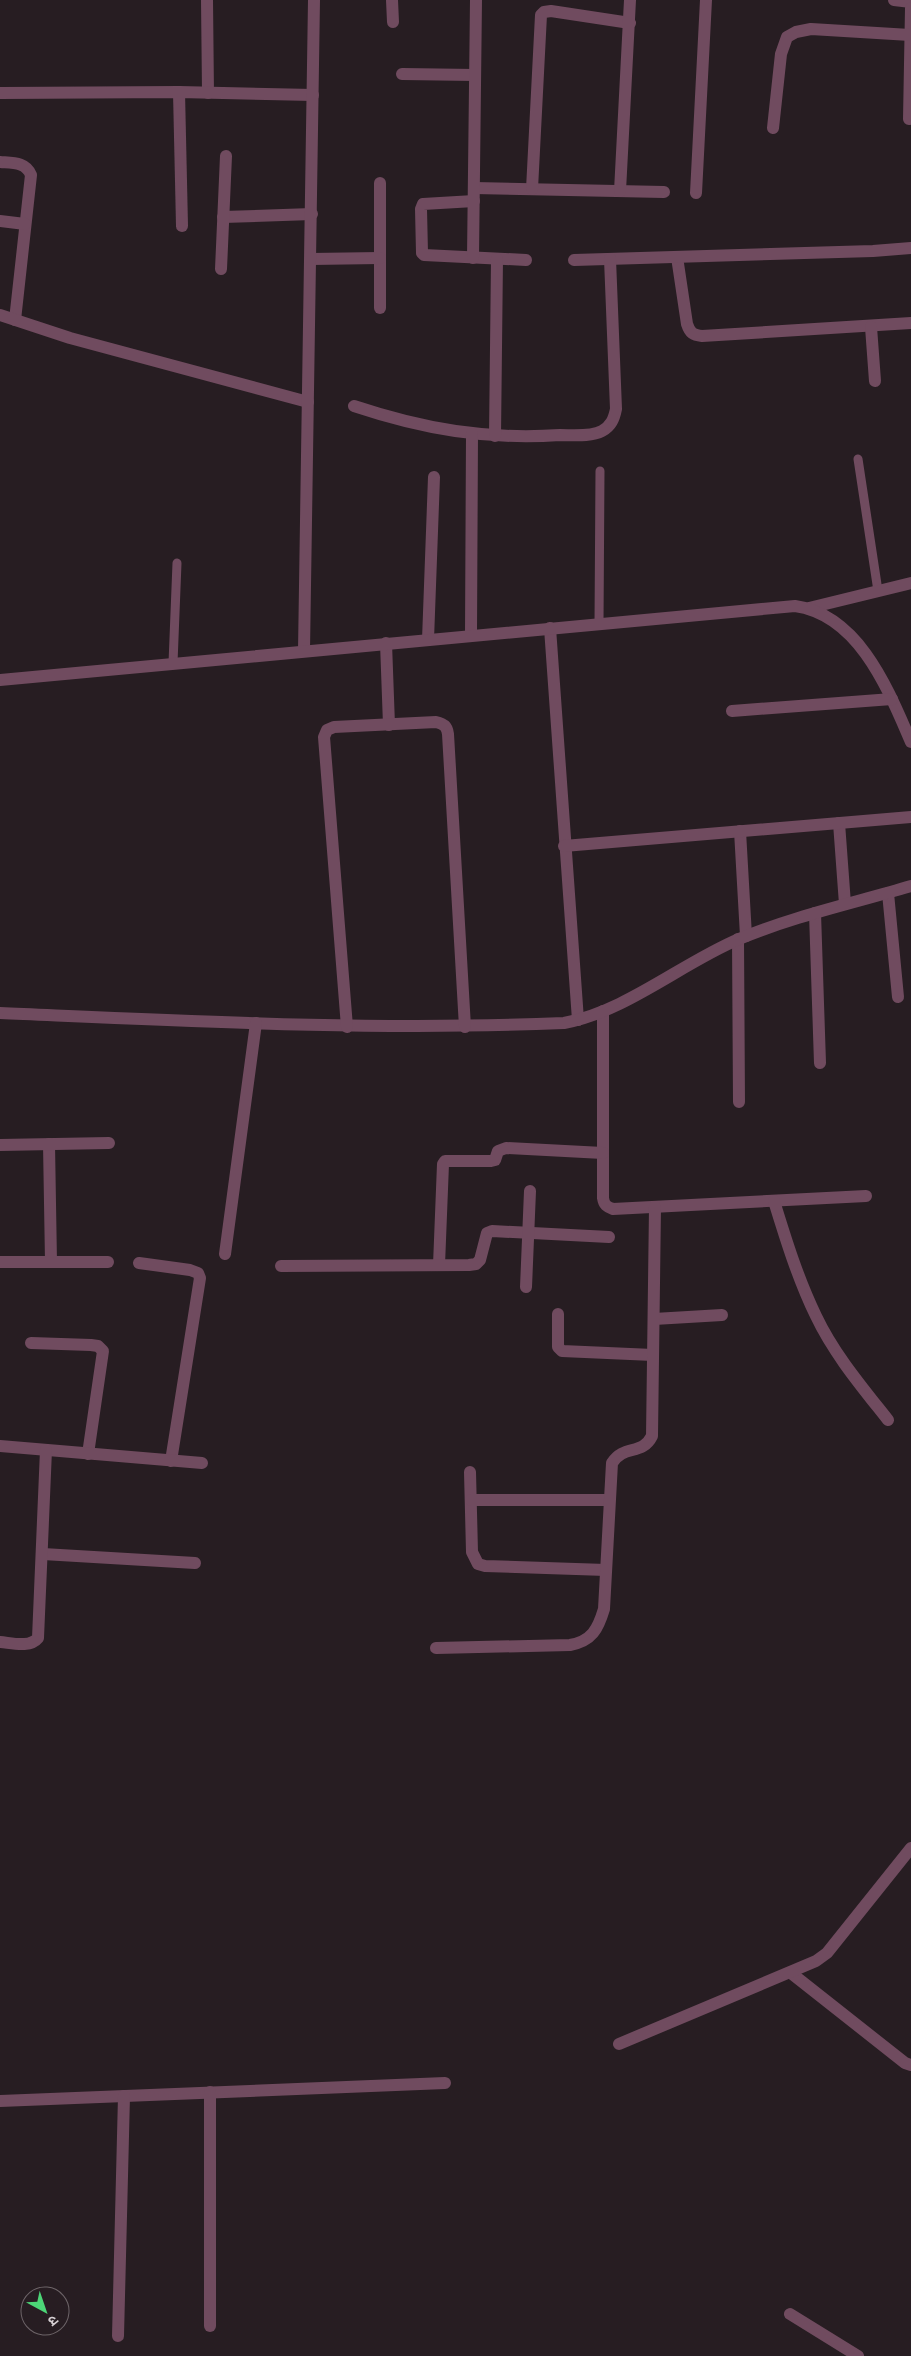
<svg xmlns="http://www.w3.org/2000/svg" width="911" height="2356" font-family="'Source Sans 3','Noto Sans Devanagari',sans-serif">
<rect width="100%" height="100%" fill="#271d22"/>
<g fill="none" stroke-linecap="round" stroke-linejoin="round">
<g stroke="#704b5f" stroke-width="9">
<path d="M858 459 878 591"/>
<path d="M599 624 600 471"/>
<path d="M173 663 177 563"/>
</g>
<g stroke="#704b5f" stroke-width="12">
<path d="M207 0 208 93"/>
<path d="M392 0 393 22"/>
<path d="M894 0 911 2"/>
<path d="M402 74 475 75"/>
<path d="M179 92 182 226"/>
<path d="M0 93 179 92 313 95"/>
<path d="M909 119 911 8"/>
<path d="M773 128 781 54 787 37 796 32 811 29 910 35"/>
<path d="M0 162C13 163 26 162 31 175L15 320"/>
<path d="M380 183V308"/>
<path d="M474 188 664 192"/>
<path d="M532 189 541 15 544 12 551 11 630 23"/>
<path d="M620 191 630 0"/>
<path d="M696 193 706 0"/>
<path d="M474 201 423 204 421 209 422 253 424 255 526 260"/>
<path d="M223 217 312 214"/>
<path d="M0 221 25 224"/>
<path d="M677 257 687 324C690 333 693 335 702 336L911 323"/>
<path d="M473 258 476 0"/>
<path d="M311 259 380 258"/>
<path d="M574 260 873 251 911 248"/>
<path d="M221 269 226 156"/>
<path d="M0 315 70 338 308 402"/>
<path d="M871 327 875 381"/>
<path d="M354 406C423 429 487 440 560 435 573 435 591 437 602 431 611 426 614 419 616 409L610 259"/>
<path d="M495 436 497 259"/>
<path d="M809 608 911 583"/>
<path d="M550 628 578 1020"/>
<path d="M471 635 472 434"/>
<path d="M428 640 434 477"/>
<path d="M386 643 389 725"/>
<path d="M304 651 314 0"/>
<path d="M0 680 795 606C859 615 888 689 911 742"/>
<path d="M732 711 892 699"/>
<path d="M839 823 845 904"/>
<path d="M740 831 746 936"/>
<path d="M564 846 911 817"/>
<path d="M888 893 898 997"/>
<path d="M815 913 820 1063"/>
<path d="M738 939 739 1102"/>
<path d="M603 1011V1198C604 1205 607 1207 613 1209L866 1196"/>
<path d="M0 1013C188 1021 376 1031 564 1023 625 1012 682 963 739 939 794 916 854 903 911 886"/>
<path d="M347 1027 324 737 327 730 334 727 436 722C444 724 447 726 448 734L465 1027"/>
<path d="M49 1144 51 1262"/>
<path d="M0 1145 109 1143"/>
<path d="M774 1201C786 1240 798 1279 816 1316 834 1354 862 1387 888 1420"/>
<path d="M225 1254 256 1023"/>
<path d="M0 1262H108"/>
<path d="M139 1263 190 1270 198 1273 200 1278 171 1461"/>
<path d="M439 1265 443 1164 445 1161H491L495 1160 498 1151 506 1148 603 1153"/>
<path d="M281 1266 469 1265 476 1264 480 1260 487 1233 492 1231 609 1237"/>
<path d="M526 1287 530 1191"/>
<path d="M558 1314V1347L562 1351 653 1355"/>
<path d="M654 1319 722 1315"/>
<path d="M31 1343 91 1345 98 1346 103 1351 88 1454"/>
<path d="M0 1446 202 1463"/>
<path d="M470 1472 472 1552 478 1564 485 1566 606 1570"/>
<path d="M471 1500H609"/>
<path d="M43 1554 195 1563"/>
<path d="M0 1642C12 1643 30 1648 38 1638L46 1450"/>
<path d="M436 1648 570 1645C592 1641 598 1629 604 1609L612 1463C624 1444 642 1456 652 1436L655 1207"/>
<path d="M791 1973 905 2063 911 2065"/>
<path d="M619 2044 816 1961 827 1953 911 1848"/>
<path d="M0 2101 445 2083"/>
<path d="M790 2314 858 2356"/>
<path d="M210 2326V2092"/>
<path d="M118 2336 124 2096"/>
</g>
</g>
<g transform="translate(45 2311) rotate(140)"><circle r="24" fill="#271d22" stroke="#6d6468"/>
<path d="M0-4L9 19L0 12L-9 19Z" fill="#4cd677"/>
<text y="-8" font-size="14" font-weight="bold" text-anchor="middle" fill="#d6cfd2">उ</text>
</g>
</svg>
